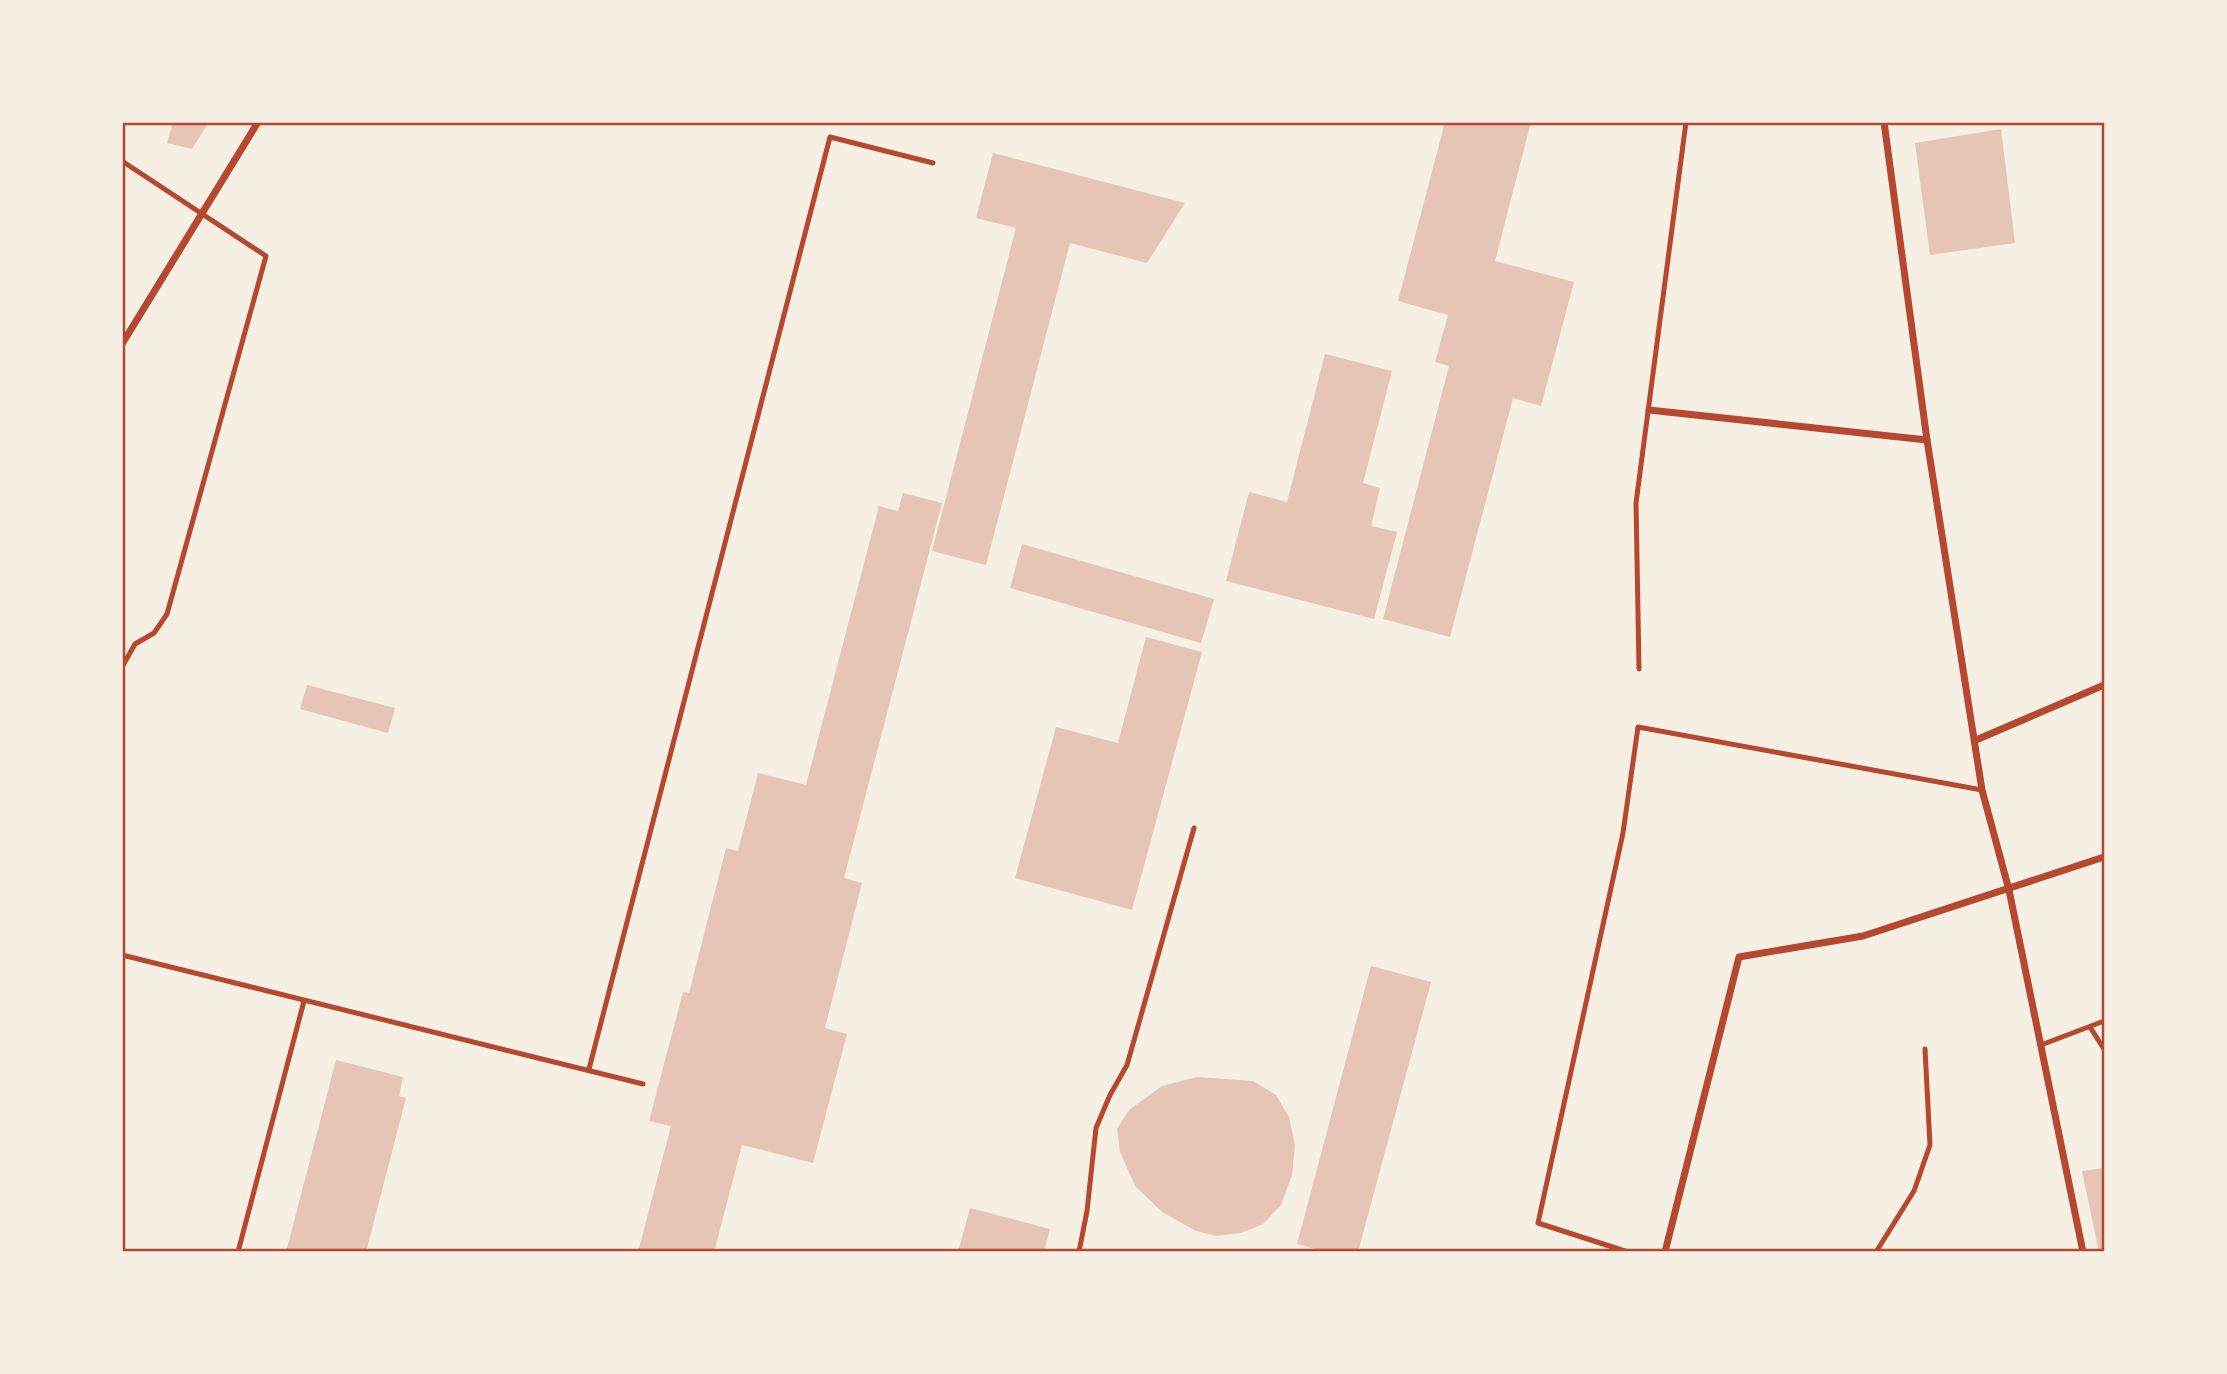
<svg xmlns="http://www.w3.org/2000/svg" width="2227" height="1374" font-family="Mulish,sans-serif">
<rect width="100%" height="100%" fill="#f6efe4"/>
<g fill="#e6c5b7">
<path d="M173 122H209L192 149 167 143Z"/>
<path d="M1445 122H1531L1495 261 1574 282 1541 406 1513 398 1450 637 1383 619 1449 366 1435 362 1448 315 1398 301Z"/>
<path d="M2001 129 2015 243 1930 255 1915 143Z"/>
<path d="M993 153 1185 203 1147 263 1070 243 986 565 932 551 1016 228 976 218Z"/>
<path d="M1325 354 1392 371 1363 483 1380 488 1371 526 1397 532 1374 619 1226 581 1249 492 1287 502Z"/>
<path d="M903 493 942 503 844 878 862 883 825 1028 847 1034 813 1163 742 1145 714 1252H638L671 1126 649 1121 683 992 689 993 726 848 738 851 758 773 806 785 879 506 898 511Z"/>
<path d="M1022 544 1214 599 1201 643 1010 588Z"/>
<path d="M1146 637 1202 652 1132 910 1015 878 1056 727 1118 743Z"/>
<path d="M307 685 395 708 388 733 300 709Z"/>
<path d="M1371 966 1431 982 1358 1252H1326L1297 1244Z"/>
<path d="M336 1060 403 1077 399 1096 406 1098 366 1252H286Z"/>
<path d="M1197 1077 1253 1081 1276 1095 1289 1117 1295 1145 1292 1175 1281 1205 1263 1224 1241 1233 1216 1236 1196 1231 1162 1212 1135 1186 1120 1152 1117 1129 1129 1110 1162 1086Z"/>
<path d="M2104 1168V1252H2099L2082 1171Z"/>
<path d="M970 1208 1050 1229 1044 1252H958Z"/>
</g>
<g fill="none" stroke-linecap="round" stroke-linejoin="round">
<g stroke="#b5482f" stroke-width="5">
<path d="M122 161 266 256 167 614 154 633 135 644 122 667"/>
<path d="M1639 669 1636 503 1686 122"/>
<path d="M122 955 643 1084"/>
<path d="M2090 1027 2104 1049"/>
<path d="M2041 1045 2104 1021"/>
<path d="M589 1069 830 137 933 163"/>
<path d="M238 1252 304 1001"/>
<path d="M1079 1252 1087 1211 1096 1128 1110 1095 1127 1065 1194 828"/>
<path d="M1628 1252 1538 1223 1623 833 1638 727 1982 790"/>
<path d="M1876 1252 1914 1191 1930 1145 1925 1049"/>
</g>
<g stroke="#b5482f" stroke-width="7">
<path d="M1884 122 1927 440 1982 790 2009 890 2083 1252"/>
<path d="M122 344 258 122"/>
<path d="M1649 410 1927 440"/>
<path d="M1976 740 2104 685"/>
<path d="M1665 1252 1739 957 1863 936 2104 857"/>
</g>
</g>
<rect width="2227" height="1374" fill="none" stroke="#f6efe4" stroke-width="248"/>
<rect x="124" y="124" width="1979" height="1126" fill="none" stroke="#b5482f" stroke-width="2.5"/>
</svg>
